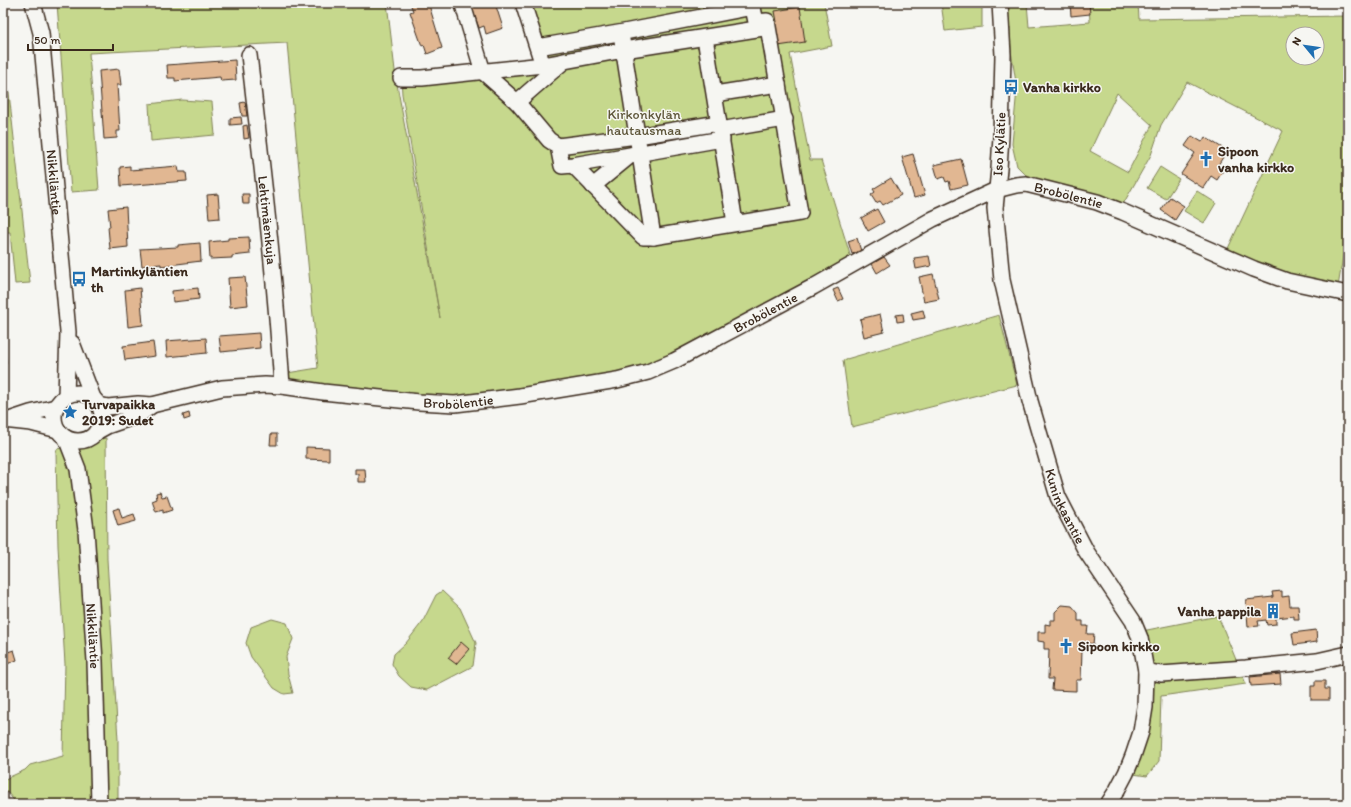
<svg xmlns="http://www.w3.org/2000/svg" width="1351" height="807" font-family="Itim,sans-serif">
<rect width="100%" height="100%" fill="#f6f6f2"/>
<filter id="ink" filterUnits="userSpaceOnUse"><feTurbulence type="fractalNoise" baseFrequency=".025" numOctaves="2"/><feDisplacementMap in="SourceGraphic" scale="8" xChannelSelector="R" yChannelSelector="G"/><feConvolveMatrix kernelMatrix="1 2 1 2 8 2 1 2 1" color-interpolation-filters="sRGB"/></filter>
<g filter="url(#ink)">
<g fill="#c6d88d" stroke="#808156" fill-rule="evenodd">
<path d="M57 3H387L396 79 440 318 402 94 401 78 541 62 521 3H824L832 46 790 54 810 160H821L851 258 648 372 455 404 282 386 281 374 318 368 287 43 89 53 99 190 71 192Z"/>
<path d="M941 3H982V27L945 31Z"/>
<path d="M1000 3H1027L1029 27 1090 22 1089 3H1138L1139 19 1348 16V226L1337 293 1224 257 1283 131 1187 82 1161 125 1151 155 1122 206 1047 183 1026 175 1017 166 1012 144 1017 89 1011 51 1010 28H1002ZM1293 34H1317V58H1293ZM1117 93 1152 125 1128 172 1090 151Z"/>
<path d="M3 37 5 65 4 66H6L30 283 15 284 10 232H3Z"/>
<path d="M182 100 212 102 215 135 151 141 149 104Z"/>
<path d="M1160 167 1179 179 1166 199 1147 188Z"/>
<path d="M1197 191 1216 203 1204 223 1184 211Z"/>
<path d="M999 315 1017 385 852 427 843 360Z"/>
<path d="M106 438 107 559 118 740V804H17L3 787V780L25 770 30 765 63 756 65 664 58 546 56 453 57 449Z"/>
<path d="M442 591 460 608 476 643 473 666 427 690 411 687 399 676 392 664 394 654 406 643 423 621 436 595Z"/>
<path d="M1218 616 1246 684 1161 696 1159 761 1147 776 1126 773 1141 732 1137 632Z"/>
<path d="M272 619 287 623 293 639 286 657 288 674 293 693 284 694 274 688 251 657 246 643 251 627Z"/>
</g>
<g fill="#e1b792" stroke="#3b2a1e">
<path d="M410 3H427L428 5H429L442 48 427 54 424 45 422 46 410 12 413 11Z"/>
<path d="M470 3H495L503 28 486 34 484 26 479 28Z"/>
<path d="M1070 3H1089L1090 14 1071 16Z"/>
<path d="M800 7 805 42 778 46 774 22H777L775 11Z"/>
<path d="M235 60 236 80 221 81 220 77 175 81V78H168L167 65Z"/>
<path d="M119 69 121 85H117L120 131H117V138L104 139 99 71Z"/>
<path d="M245 102 247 116H242L240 103Z"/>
<path d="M241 117 242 124 230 125V118Z"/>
<path d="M247 125 249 138 244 139 243 126Z"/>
<path d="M1192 136 1202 142 1205 137 1227 151 1218 165 1224 169 1217 180 1211 176 1203 188 1181 174 1195 153 1185 146Z"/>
<path d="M913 154 925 195 914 198 902 157Z"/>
<path d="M961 159 968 185 951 189 949 181 946 182 944 177 938 179 934 165Z"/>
<path d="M130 166V170L178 166 179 172H186L187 181 121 186 120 167Z"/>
<path d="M891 178 901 195 883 205 880 201 876 203 871 195 875 192 873 189Z"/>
<path d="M218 194 220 218 209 219 207 195Z"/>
<path d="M242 194H249V204H243Z"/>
<path d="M1170 197 1184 206 1175 220 1161 210Z"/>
<path d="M126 207 128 247 110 249 108 227H110L108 209Z"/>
<path d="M877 209 884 222 868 231 861 218Z"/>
<path d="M249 237 250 254 232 256V258L210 259 209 242 228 240V238Z"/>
<path d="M857 238 861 251 852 254 848 241Z"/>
<path d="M200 243 201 261 161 266V264L142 266 140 249 178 247V245Z"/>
<path d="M929 256 931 266 916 269 914 258Z"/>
<path d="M884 257 890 265 877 273 872 264Z"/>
<path d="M933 274 939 299 924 302 919 277Z"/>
<path d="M245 277 248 305 230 307 228 278Z"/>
<path d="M140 288 143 325 128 327 125 290Z"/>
<path d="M198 288 199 299 173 302 172 291Z"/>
<path d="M838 288 843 299 838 301 833 290Z"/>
<path d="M923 310 925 318 913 320 911 313Z"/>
<path d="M880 314 884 332 864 337 860 319Z"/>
<path d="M903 314 904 321 897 322 896 315Z"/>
<path d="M259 333 260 348 221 352 219 336Z"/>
<path d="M206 338 207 353 167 357 166 341Z"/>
<path d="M153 342 155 356 125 360 123 346Z"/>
<path d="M3 349H5L6 363 3 364Z"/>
<path d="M189 413 190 418 184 420 183 415Z"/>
<path d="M271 434H277V445H270Z"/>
<path d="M306 447 329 448V460L306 459Z"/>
<path d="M355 469H365L366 482H358V474H355Z"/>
<path d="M160 492 162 497 167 496 172 510 163 513V510L156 512 152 501 157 499 156 493Z"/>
<path d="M119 508 122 518 134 514 136 521 118 526 113 510Z"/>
<path d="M1282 591V597L1289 596 1290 606H1298L1299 619H1294V616L1276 618V624L1267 625 1266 620 1258 621 1259 626 1248 627 1246 600 1273 597 1272 592Z"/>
<path d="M1062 605 1072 606 1078 613V621H1083V626H1088L1087 634H1094L1093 644 1087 643V650H1082L1081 680H1076V691L1052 690 1053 679H1048L1049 649H1044V642L1038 641V632H1045V624L1050 625V620H1055V612Z"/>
<path d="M1316 630 1317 642 1294 645 1292 633Z"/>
<path d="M461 642 469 649 456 664 448 658Z"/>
<path d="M14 650 17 660 7 664 4 653Z"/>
<path d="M1280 674 1281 684 1251 686 1250 677Z"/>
<path d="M1315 681H1325V689H1329V700H1311V686H1315Z"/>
</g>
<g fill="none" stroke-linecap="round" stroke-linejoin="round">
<g stroke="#3b2a1e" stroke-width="18">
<g id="minor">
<path id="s1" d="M33 3 41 33 68 332 66 396"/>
<path d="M523 3 540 56"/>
<path id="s2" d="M1000 3 1003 55 1001 136 999 169 995 208 1002 280 1030 401 1058 497 1086 551 1133 621 1140 638 1146 671 1145 707 1141 732 1133 756 1126 773 1117 790 1108 804"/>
<path d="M463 5 483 72 517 102 549 140 558 146 562 166 573 165 722 139"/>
<path d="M705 38 735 223"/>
<path d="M622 40 653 237"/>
<path d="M538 47 624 32 753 7"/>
<path id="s3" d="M249 55C262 165 275 275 282 386"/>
<path d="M401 78H422L543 65 624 50 763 28 767 22"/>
<path d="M715 94 778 84"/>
<path d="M517 102 564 61"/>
<path d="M720 130 785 119"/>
<path d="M558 146 637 136 719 123"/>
<path d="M573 165 643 237H653L800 213 767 21 756 22 752 3"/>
<path d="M593 186 631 155"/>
<path d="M72 343 93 398"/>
<circle cx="78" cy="417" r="24"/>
<path id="s4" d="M99 405 108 407 138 404 152 405 222 388 265 385 282 386 323 392 419 402 455 404 520 396 617 380 648 372 674 361 813 287 933 219 996 190 1016 185 1026 184 1038 187 1097 202 1123 212 1254 269 1287 281 1348 294"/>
<path d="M12 419 30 413 56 407"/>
<path d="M3 420 31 423 58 430"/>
<path d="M96 432 107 426 139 415 152 405"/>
<path id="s5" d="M66 438 78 469 86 530 95 661 99 804"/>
<path d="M1146 671 1161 674 1246 668 1317 661 1348 654"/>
</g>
</g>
<use href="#minor" stroke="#f6f6f2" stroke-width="15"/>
</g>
</g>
<defs>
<g id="bus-bare" transform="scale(1.2)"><path d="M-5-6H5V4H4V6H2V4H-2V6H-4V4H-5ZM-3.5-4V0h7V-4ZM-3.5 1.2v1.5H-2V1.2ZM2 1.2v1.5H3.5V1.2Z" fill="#1f6fb2" stroke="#f6f6f2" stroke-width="2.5" paint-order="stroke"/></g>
<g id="church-bare" transform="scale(1.2)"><path d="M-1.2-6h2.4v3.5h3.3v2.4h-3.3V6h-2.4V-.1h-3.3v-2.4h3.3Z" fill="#1f6fb2" stroke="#f6f6f2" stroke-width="2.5" paint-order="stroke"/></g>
<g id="sight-bare" transform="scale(1.2)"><path d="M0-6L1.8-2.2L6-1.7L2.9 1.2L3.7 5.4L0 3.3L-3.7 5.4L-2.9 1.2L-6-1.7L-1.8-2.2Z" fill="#1f6fb2" stroke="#f6f6f2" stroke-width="2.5" paint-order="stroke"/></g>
<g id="building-bare" transform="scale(1.2)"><path d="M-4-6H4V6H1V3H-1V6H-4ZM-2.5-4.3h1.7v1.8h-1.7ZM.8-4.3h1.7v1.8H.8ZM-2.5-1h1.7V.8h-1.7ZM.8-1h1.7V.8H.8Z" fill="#1f6fb2" stroke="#f6f6f2" stroke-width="2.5" paint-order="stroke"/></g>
</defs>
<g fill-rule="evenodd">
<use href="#bus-bare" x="1011" y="87"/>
<use href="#church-bare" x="1206" y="159"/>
<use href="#bus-bare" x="79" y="279"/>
<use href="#sight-bare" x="70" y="412"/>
<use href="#building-bare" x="1273" y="611"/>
<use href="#church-bare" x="1066" y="646"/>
</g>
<g text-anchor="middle" stroke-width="3" stroke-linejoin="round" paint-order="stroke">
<g font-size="14" font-weight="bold" fill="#3b2a1e" stroke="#f6f6f2" text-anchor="start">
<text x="1023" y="92">Vanha kirkko</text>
<text x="1218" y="156">Sipoon<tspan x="1218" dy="16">vanha kirkko</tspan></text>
<text x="91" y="276">Martinkyläntien<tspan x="91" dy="16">th</tspan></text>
<text x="82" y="409">Turvapaikka<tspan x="82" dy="16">2019: Sudet</tspan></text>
<text x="1261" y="616" text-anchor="end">Vanha pappila</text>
<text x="1078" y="651">Sipoon kirkko</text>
</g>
<g font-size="14" fill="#5e563a" stroke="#f6f6f2">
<text x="644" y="119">Kirkonkylän<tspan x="644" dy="16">hautausmaa</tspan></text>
</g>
<g font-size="14" fill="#3b2a1e" stroke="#f6f6f2">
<text transform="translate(999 144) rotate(-87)" y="5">Iso Kylätie</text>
<text dy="5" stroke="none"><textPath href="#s1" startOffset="181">Nikkiläntie</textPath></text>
<text dy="5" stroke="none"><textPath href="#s4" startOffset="1023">Brobölentie</textPath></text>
<text dy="5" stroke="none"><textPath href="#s3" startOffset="166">Lehtimäenkuja</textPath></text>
<text dy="5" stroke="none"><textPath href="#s4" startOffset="687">Brobölentie</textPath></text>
<text dy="5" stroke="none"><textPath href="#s4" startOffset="363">Brobölentie</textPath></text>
<text dy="5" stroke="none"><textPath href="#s2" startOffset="513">Kuninkaantie</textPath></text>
<text dy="5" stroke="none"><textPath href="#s5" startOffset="201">Nikkiläntie</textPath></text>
</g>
</g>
<rect width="1351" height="807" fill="none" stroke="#f6f6f2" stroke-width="16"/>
<rect x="8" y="8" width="1335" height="791" fill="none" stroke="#3b2a1e" stroke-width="1.5" filter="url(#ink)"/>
<g transform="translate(1305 46) rotate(299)"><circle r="19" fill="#f6f6f2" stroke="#aba49d"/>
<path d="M0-3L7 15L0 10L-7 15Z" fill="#1f6fb2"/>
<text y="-6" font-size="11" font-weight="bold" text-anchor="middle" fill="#3b2a1e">N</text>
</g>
<path d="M28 44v6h85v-6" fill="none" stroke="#3b2a1e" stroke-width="2"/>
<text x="34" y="44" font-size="12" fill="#3b2a1e" stroke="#f6f6f2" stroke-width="3" paint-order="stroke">50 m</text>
</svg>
